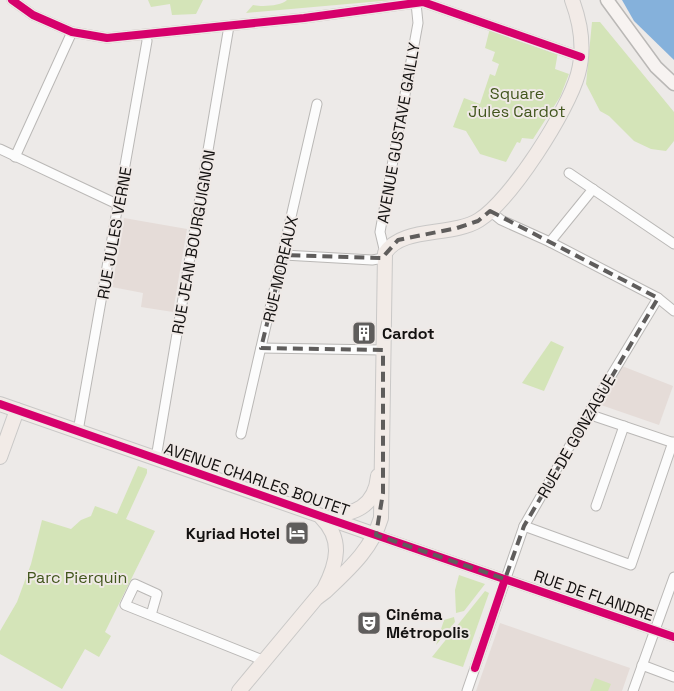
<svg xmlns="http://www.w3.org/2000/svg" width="674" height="691" font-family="'Space Grotesk',sans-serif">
<rect width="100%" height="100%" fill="#edeae8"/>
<g fill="#e5dcd8">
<path d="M124 218 187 229 173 312 141 307 143 293 112 287Z"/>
<path d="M622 366 673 386 659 425 601 405 600 401Z"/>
<path d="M500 623 630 668 622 691H476Z"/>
</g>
<g fill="#d4e4b8">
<path d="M148 0H203L196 14 172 15 170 4 151 7Z"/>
<path d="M287 0H393L246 13 253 5C262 7 281 6 287 0Z"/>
<path d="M592 22H600L674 112V141L666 151 651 149 634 141 609 116 600 111 586 84Z"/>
<path d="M490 28 558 52 555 69 569 74 560 97 533 139 522 138 520 143 517 142 506 162 480 154 466 131 453 127 464 98 480 104 490 74 495 76 499 64 492 61 495 52 485 48Z"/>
<path d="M551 341 564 347 544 391 522 383Z"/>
<path d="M138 466 147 469V473L126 519 155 531 154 533 105 632 111 636 99 657 85 649 62 689 0 654V631L17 602 31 564 42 520 71 529 81 520 91 516 95 506 117 514Z"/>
<path d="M459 575 485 584 464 611 456 613 455 590Z"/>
<path d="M485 591 489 593 463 667 432 657Z"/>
<path d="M454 617 455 622 436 645 444 620Z"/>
<path d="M595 678 611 684 608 691H590Z"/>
</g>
<path fill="#85b1db" d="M622 0H674V60L634 21Z"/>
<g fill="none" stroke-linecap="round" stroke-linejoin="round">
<g stroke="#bab8b6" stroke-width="11">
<g id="street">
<path d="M12 0 33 15 72 32 107 38 304 18 423 2 581 57"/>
<path d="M0 149 119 205"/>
<path d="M15 157 72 32"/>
<path d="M569 173 674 244"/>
<path d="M490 211 501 220 550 242 658 298 674 311"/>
<path d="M550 242 593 189"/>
<path d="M385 253 380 232 418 23 416 3"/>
<path d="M284 255 372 260 384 258"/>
<path d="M261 348 382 350"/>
<path d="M588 414 674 443"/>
<path d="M78 431 147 41 146 35"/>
<path d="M241 434 317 104"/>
<path d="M156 458 229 26"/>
<path d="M596 506 624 426"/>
<path d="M524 526 631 565 673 442"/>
<path d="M376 535 674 637"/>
<path d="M151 615 157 594 135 584 125 605 265 661"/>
<path d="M642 665 674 677"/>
<path d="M467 691 524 526 588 414 658 298"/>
<path d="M633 691 674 577"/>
</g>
</g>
<g stroke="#bab8b6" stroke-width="15">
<path id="secondary" d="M607 0 656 67 674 84"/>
</g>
<g stroke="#c9c8c7" stroke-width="16">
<g id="primary">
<path d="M0 404 376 535"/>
<path d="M0 457 17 410"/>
<path d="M327 518C354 513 375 508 378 476"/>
<path d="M318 597 326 591C349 569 372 549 381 518L385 253C402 226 452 237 479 220 511 200 568 111 578 74 585 49 581 24 572 0"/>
<path d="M239 691 324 589C338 562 343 539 321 517"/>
</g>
</g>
<use href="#street" stroke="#fcfcfc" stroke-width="9"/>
<use href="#secondary" stroke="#f7f3f1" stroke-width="12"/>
<use href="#primary" stroke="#f2ebe7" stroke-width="14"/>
<g stroke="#efe9e6" stroke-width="11">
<g id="cycleway">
<path d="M12 0 33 15 72 32 107 38 304 18 423 2 581 57"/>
<path d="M0 404 326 518 674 637"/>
<path d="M475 668 505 579"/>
</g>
</g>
<use href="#cycleway" stroke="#d6006c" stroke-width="8"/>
</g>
<path fill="none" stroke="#5f5d5c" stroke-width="4" stroke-dasharray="10 6" stroke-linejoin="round" d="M490 211 658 298 524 526 505 579 376 535 383 493V350L261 348 284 255 382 258 398 240 457 228 478 221Z"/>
<defs>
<g id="building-square" transform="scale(1.25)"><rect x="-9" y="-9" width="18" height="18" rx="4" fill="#5f5d5c" stroke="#efe9e6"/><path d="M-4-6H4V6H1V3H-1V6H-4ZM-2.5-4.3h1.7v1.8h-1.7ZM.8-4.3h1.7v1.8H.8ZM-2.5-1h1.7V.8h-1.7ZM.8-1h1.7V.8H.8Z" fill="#fff"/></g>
<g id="hotel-square" transform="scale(1.25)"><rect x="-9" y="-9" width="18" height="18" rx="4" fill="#5f5d5c" stroke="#efe9e6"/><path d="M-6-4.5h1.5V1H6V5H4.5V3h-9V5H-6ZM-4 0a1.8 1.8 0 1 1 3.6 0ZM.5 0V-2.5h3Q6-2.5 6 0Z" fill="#fff"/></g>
<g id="theatre-square" transform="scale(1.25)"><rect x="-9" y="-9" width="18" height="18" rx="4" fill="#5f5d5c" stroke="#efe9e6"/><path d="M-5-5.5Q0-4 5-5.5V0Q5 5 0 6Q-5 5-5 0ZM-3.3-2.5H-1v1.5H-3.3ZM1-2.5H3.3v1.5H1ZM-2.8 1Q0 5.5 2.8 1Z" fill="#fff"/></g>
</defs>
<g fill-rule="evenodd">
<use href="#building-square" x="364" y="333"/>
<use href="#hotel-square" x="297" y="533"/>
<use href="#theatre-square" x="369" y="623"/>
</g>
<g text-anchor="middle" stroke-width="4" stroke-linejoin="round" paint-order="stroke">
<g font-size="16" fill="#41551c" stroke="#efe9e6">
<text x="517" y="99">Square<tspan x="517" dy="18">Jules Cardot</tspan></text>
<text x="77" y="583">Parc Pierquin</text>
</g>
<g font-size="16" fill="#131110" stroke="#efe9e6">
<text transform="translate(398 133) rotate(-80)" y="6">AVENUE GUSTAVE GAILLY</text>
<text transform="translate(114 233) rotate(-80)" y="6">RUE JULES VERNE</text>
<text transform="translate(193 242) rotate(-80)" y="6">RUE JEAN BOURGUIGNON</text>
<text transform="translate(280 269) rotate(-77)" y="6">RUE MOREAUX</text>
<text transform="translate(576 436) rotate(-60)" y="6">RUE DE GONZAGUE</text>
<text transform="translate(257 479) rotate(19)" y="6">AVENUE CHARLES BOUTET</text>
<text transform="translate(594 595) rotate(19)" y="6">RUE DE FLANDRE</text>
</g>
<g font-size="16" font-weight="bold" fill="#131110" stroke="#efe9e6" text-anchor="start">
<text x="382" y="339">Cardot</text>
<text x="280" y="539" text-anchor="end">Kyriad Hotel</text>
<text x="386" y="620">Cinéma<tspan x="386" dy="18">Métropolis</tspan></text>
</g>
</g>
</svg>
